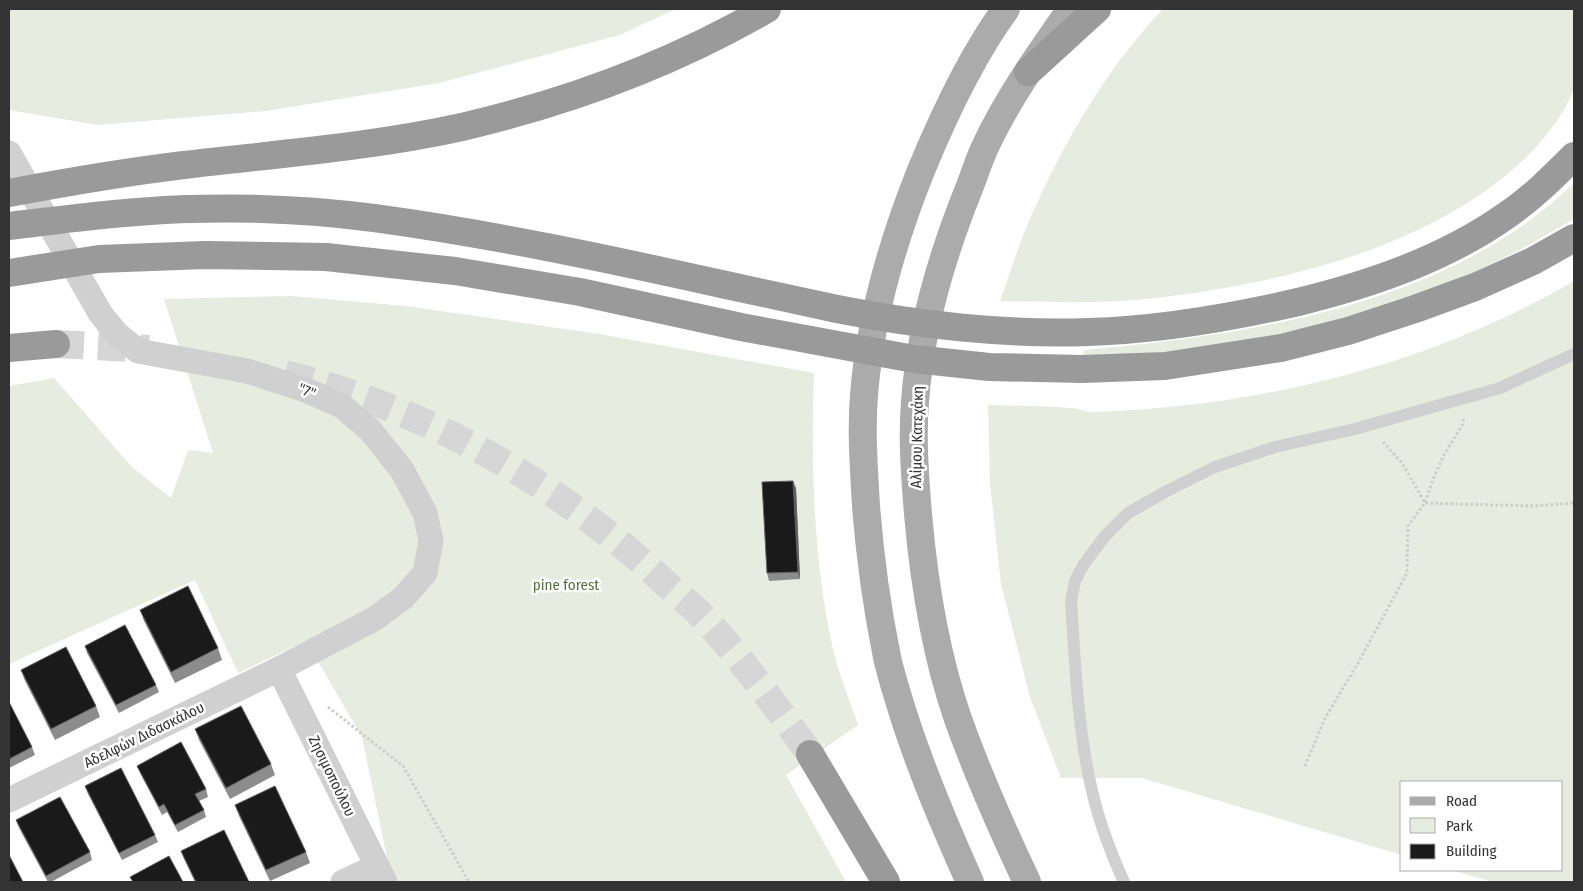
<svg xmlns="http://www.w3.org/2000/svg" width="1583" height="891" font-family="'Fira Sans Condensed',sans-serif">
<rect width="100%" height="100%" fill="#fff"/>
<g fill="#e6ecdf">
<path d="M9 9H676L620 35 439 83 266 111 98 125 9 110Z"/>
<path d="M1163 9H1574V89C1566 110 1551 130 1537 146 1445 246 1278 285 1147 299 1098 304 1049 302 1000 301 1008 279 1015 256 1024 233 1058 152 1102 73 1163 9Z"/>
<path d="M1574 183V219L1525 247 1467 276 1412 299 1280 336 1151 355 1082 360 1084 350C1253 334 1447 306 1574 183Z"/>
<path d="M1574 281V882H1493L1451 870H1562V782H1402V855L1142 778H1061L1030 697 1001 584 990 484 988 405C1016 406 1044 406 1071 408 1079 408 1086 412 1093 412 1259 407 1430 365 1574 281Z"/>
<path d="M291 296 406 306 599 334 814 373C811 463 813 561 833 649 839 675 850 701 858 725L786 775 846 882H392L362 737 306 641 238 673 195 580 9 664V386L54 378 132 467 171 498 188 450 213 453 164 299Z"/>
</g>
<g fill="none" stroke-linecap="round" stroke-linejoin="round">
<g stroke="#d6d6d6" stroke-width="28" stroke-dasharray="28 14" stroke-linecap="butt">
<path d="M56 344 149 349"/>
<path d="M285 374C425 409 557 482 663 581 675 592 688 602 700 614 741 657 775 705 810 754"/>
</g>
<g stroke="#cdcdcd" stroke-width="3" stroke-dasharray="2.5 2.5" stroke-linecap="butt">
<path d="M1383 442 1402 463 1425 503 1533 506 1574 503"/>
<path d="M328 707 403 766 469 882"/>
<path d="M1305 766 1324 720 1358 663 1407 573 1408 526 1425 503 1433 479 1444 455 1464 422 1462 417"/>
</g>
<path stroke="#d0d0d0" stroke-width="12" d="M1124 882C1109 849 1096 813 1089 777 1077 719 1075 660 1071 601L1075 581 1084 564 1105 536 1128 513 1165 492 1215 467 1275 447 1355 429 1500 388 1574 354"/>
<g stroke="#d0d0d0" stroke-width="25">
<path d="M9 153 100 313 117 334 138 351 247 371 306 390 342 406 370 430 402 470 425 513 431 541 425 573 403 598 374 619 279 669 9 800"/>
<path d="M279 669 385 882"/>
<path d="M343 882 377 866"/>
</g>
<g stroke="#ababab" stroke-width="28">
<path d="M970 882C943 822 917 761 898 697 894 684 890 671 887 657 877 608 870 557 866 506 864 470 861 432 864 395 870 318 893 240 922 168 944 115 972 55 1006 9"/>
<path d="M1027 882C1002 829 978 775 958 719 935 653 924 583 918 514 915 477 912 439 915 402 920 328 942 255 970 186 975 173 979 160 985 147 1008 98 1040 53 1071 9"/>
</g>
<g stroke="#9a9a9a" stroke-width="28">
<path d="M1028 72 1097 9"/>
<path d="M9 193C67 182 126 172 184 165 277 154 371 147 462 127 569 102 672 64 767 9"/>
<path d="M9 226C68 219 128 211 187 209 249 207 313 210 374 218 492 234 609 259 726 285 763 293 800 301 837 309 917 325 1008 335 1088 332 1159 330 1229 318 1298 302 1371 284 1445 259 1507 215 1532 198 1553 177 1574 156"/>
<path d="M9 273 99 259 205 255 326 257 455 271 580 292 741 327 914 359 989 367 1082 369 1165 366 1281 348 1348 331 1415 309 1475 287 1533 261 1574 238"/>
<path d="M9 348 56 344"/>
<path d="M810 754 886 882"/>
</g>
</g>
<g fill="#8c8c8c">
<path d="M796 488 800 579 769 581 767 573Z"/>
<path d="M140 610 218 648 222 660 175 683 144 621Z"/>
<path d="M85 646 156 685 159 692 119 713 87 653Z"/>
<path d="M21 670 96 706 100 717 55 740 25 681Z"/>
<path d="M9 702 32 747 35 755 9 768Z"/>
<path d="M195 729 271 764 275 775 230 799 199 740Z"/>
<path d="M137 766 206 789 208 797 199 801 204 810 206 817 178 832 167 812 162 815 140 773Z"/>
<path d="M85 786 155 835 158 842 122 860 88 794Z"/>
<path d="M235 805 306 852 310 863 270 881 239 816Z"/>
<path d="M16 820 90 852 92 860 51 882H48L19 828Z"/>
<path d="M181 851 249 882H195L184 859Z"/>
</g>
<path fill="#5f5f5f" d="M793 481 796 488 800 579 798 572Z"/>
<g fill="#1a1a1a" stroke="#5f5f5f">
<path d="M793 481 798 572 767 573 762 482Z"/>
<path d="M188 586 218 648 171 672 140 610Z"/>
<path d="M125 625 156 685 116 705 85 646Z"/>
<path d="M66 647 96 706 51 729 21 670Z"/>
<path d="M9 702 32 747 9 759Z"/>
<path d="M241 706 271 764 226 788 195 729Z"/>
<path d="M181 742 206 789 195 794 204 810 175 825 164 804 159 807 137 766Z"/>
<path d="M121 768 155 835 119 853 85 786Z"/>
<path d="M275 786 306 852 266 870 235 805Z"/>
<path d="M60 797 90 852 46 876 16 820Z"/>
<path d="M224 830 249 882H196L181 851Z"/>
<path d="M9 855 23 882H9Z"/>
<path d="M169 856 183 882H133L130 877Z"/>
</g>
<g text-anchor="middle" stroke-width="5" stroke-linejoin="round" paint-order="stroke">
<g font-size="15" fill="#333" stroke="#fff">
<text transform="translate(307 391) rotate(22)" y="5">"7"</text>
<text transform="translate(917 437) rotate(-89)" y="5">Αλίμου Κατεχάκη</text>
<text transform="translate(144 735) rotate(-26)" y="5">Αδελφών Διδασκάλου</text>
<text transform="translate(332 776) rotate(64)" y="5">Ζησιμοπούλου</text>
</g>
<g font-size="15" fill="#56703f" stroke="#fff">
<text x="566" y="590">pine forest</text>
</g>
</g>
<rect width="1583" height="891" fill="none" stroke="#333333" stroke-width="20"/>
<rect x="1400" y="781" width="162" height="90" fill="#ffffff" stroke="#adadad"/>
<rect x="1410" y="797" width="25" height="8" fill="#ababab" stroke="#adadad"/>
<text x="1446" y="806" font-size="15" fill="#333333">Road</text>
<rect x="1410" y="818" width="25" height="15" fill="#e6ecdf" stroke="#adadad"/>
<text x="1446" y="831" font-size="15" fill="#333333">Park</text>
<rect x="1410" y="844" width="25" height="15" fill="#1a1a1a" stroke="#adadad"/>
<text x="1446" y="856" font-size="15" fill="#333333">Building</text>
</svg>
